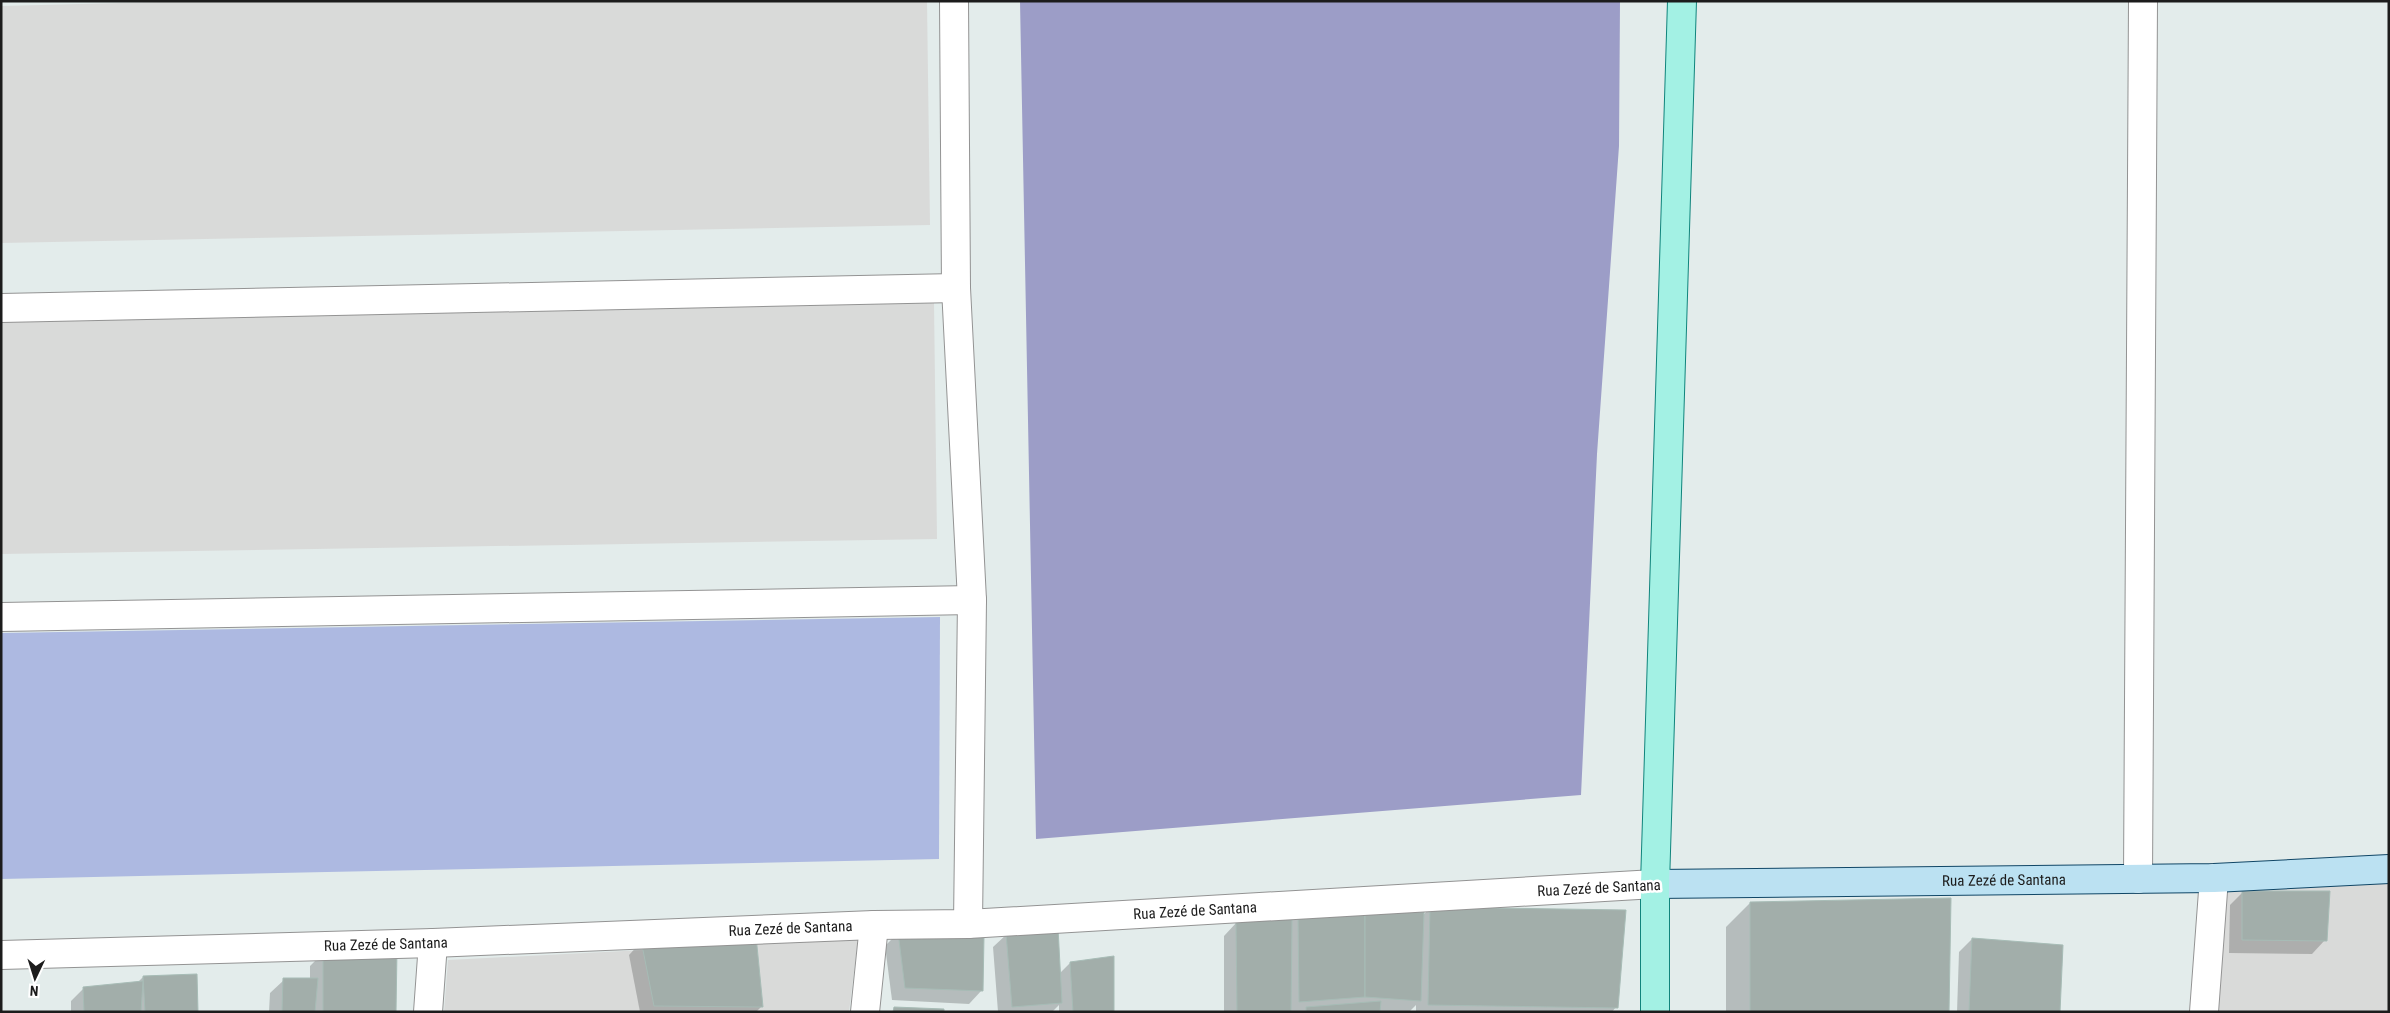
<svg xmlns="http://www.w3.org/2000/svg" width="2390" height="1013" font-family="'Roboto Condensed',sans-serif">
<rect width="100%" height="100%" fill="#e3eceb"/>
<g fill="#d9dad9">
<path d="M200 1H927L930 225 1 243V6Z"/>
<path d="M934 303 937 539 1 554V322Z"/>
<path d="M2389 881V1012H2214L2224 887Z"/>
<path d="M858 939 849 1012H444L448 960Z"/>
</g>
<path fill="#adb9e1" d="M940 617 939 859 1 879V633Z"/>
<path fill="#9c9dc7" d="M1020 1H1620L1619 146 1597 454 1581 795 1036 839Z"/>
<g fill="#0003">
<path d="M2243 892 2325 940 2312 954 2229 953 2230 905Z"/>
<path d="M1750 903 1947 1012H1726V927Z"/>
<path d="M1430 908 1616 1007 1612 1012H1416V1005L1409 1012H1224V936L1237 922 1292 920 1298 913 1423 915Z"/>
<path d="M898 933 982 990 969 1004 892 1000 885 946Z"/>
<path d="M1007 934 1059 974 1070 963 1113 1012H1059V1005L1052 1012H998L993 947Z"/>
<path d="M1972 939 2058 1012H1957L1959 952Z"/>
<path d="M642 941 761 1007 756 1012H640L629 955Z"/>
<path d="M323 953 395 1012H269L270 993 284 980 310 979V966Z"/>
<path d="M143 977 197 1012H71V1001L84 988 138 982Z"/>
</g>
<g fill="#a2aeaa" stroke="#a7bcb6">
<path d="M2242 891H2330L2327 941 2242 940Z"/>
<path d="M1951 898 1949 1012H1750V902Z"/>
<path d="M1430 907 1626 910 1618 1008 1428 1005Z"/>
<path d="M1298 912 1365 913V997L1299 1002Z"/>
<path d="M1424 912 1421 1001 1365 997V913Z"/>
<path d="M1292 918 1291 1012H1237L1236 921Z"/>
<path d="M1058 928 1062 1003 1012 1007 1006 933Z"/>
<path d="M898 932 984 935 983 991 905 988Z"/>
<path d="M756 936 763 1007 654 1006 641 940Z"/>
<path d="M1972 938 2063 945 2060 1012H1969Z"/>
<path d="M397 949 396 1012H323V952Z"/>
<path d="M1114 956V1012H1073L1070 962Z"/>
<path d="M197 974 198 1012H145L143 976Z"/>
<path d="M283 978H318L315 1012H282Z"/>
<path d="M143 981 141 1012H84L83 987Z"/>
<path d="M1381 1001 1380 1012H1306V1007Z"/>
<path d="M894 1007 944 1009V1012H893Z"/>
</g>
<g fill="none" stroke-linecap="round" stroke-linejoin="round">
<g stroke="#939393" stroke-width="30">
<g id="minor">
<path d="M954 1 956 288 972 600 968 924"/>
<path d="M1 308 956 288"/>
<path d="M1 617 972 600"/>
<path d="M2138 879 2143 1"/>
<path id="s1" d="M1 955 433 943 874 925 968 924 1655 884"/>
<path d="M428 1012 433 943"/>
<path d="M865 1012 874 925"/>
<path d="M2204 1012 2214 878"/>
</g>
</g>
<g stroke="#104666" stroke-width="30">
<g id="secondary">
<path id="s2" d="M1655 884 2214 878 2389 869"/>
</g>
</g>
<g stroke="#10847c" stroke-width="30">
<path id="primary" d="M1655 1012V884L1682 1"/>
</g>
<use href="#minor" stroke="#fff" stroke-width="28"/>
<use href="#secondary" stroke="#bbe1f2" stroke-width="28"/>
<use href="#primary" stroke="#a3f1e4" stroke-width="28"/>
</g>
<g text-anchor="middle" stroke-width="5" stroke-linejoin="round" paint-order="stroke">
<g font-size="15" fill="#1c1c1c" stroke="#fff">
<text dy="5" stroke="none"><textPath href="#s2" startOffset="349">Rua Zezé de Santana</textPath></text>
<text transform="translate(1599 888) rotate(-3)" y="5">Rua Zezé de Santana</text>
<text dy="5" stroke="none"><textPath href="#s1" startOffset="1195">Rua Zezé de Santana</textPath></text>
<text dy="5" stroke="none"><textPath href="#s1" startOffset="790">Rua Zezé de Santana</textPath></text>
<text dy="5" stroke="none"><textPath href="#s1" startOffset="385">Rua Zezé de Santana</textPath></text>
</g>
</g>
<rect width="2390" height="1013" fill="none" stroke="#1c1c1c" stroke-width="5"/>
<g transform="translate(35 978) rotate(184)" stroke="#ffffff" stroke-width="4" paint-order="stroke">
<path d="M0-4L9 19L0 12L-9 19Z" fill="#1c1c1c"/>
<text y="-8" font-size="14" font-weight="bold" text-anchor="middle" fill="#1c1c1c">N</text>
</g>
</svg>
